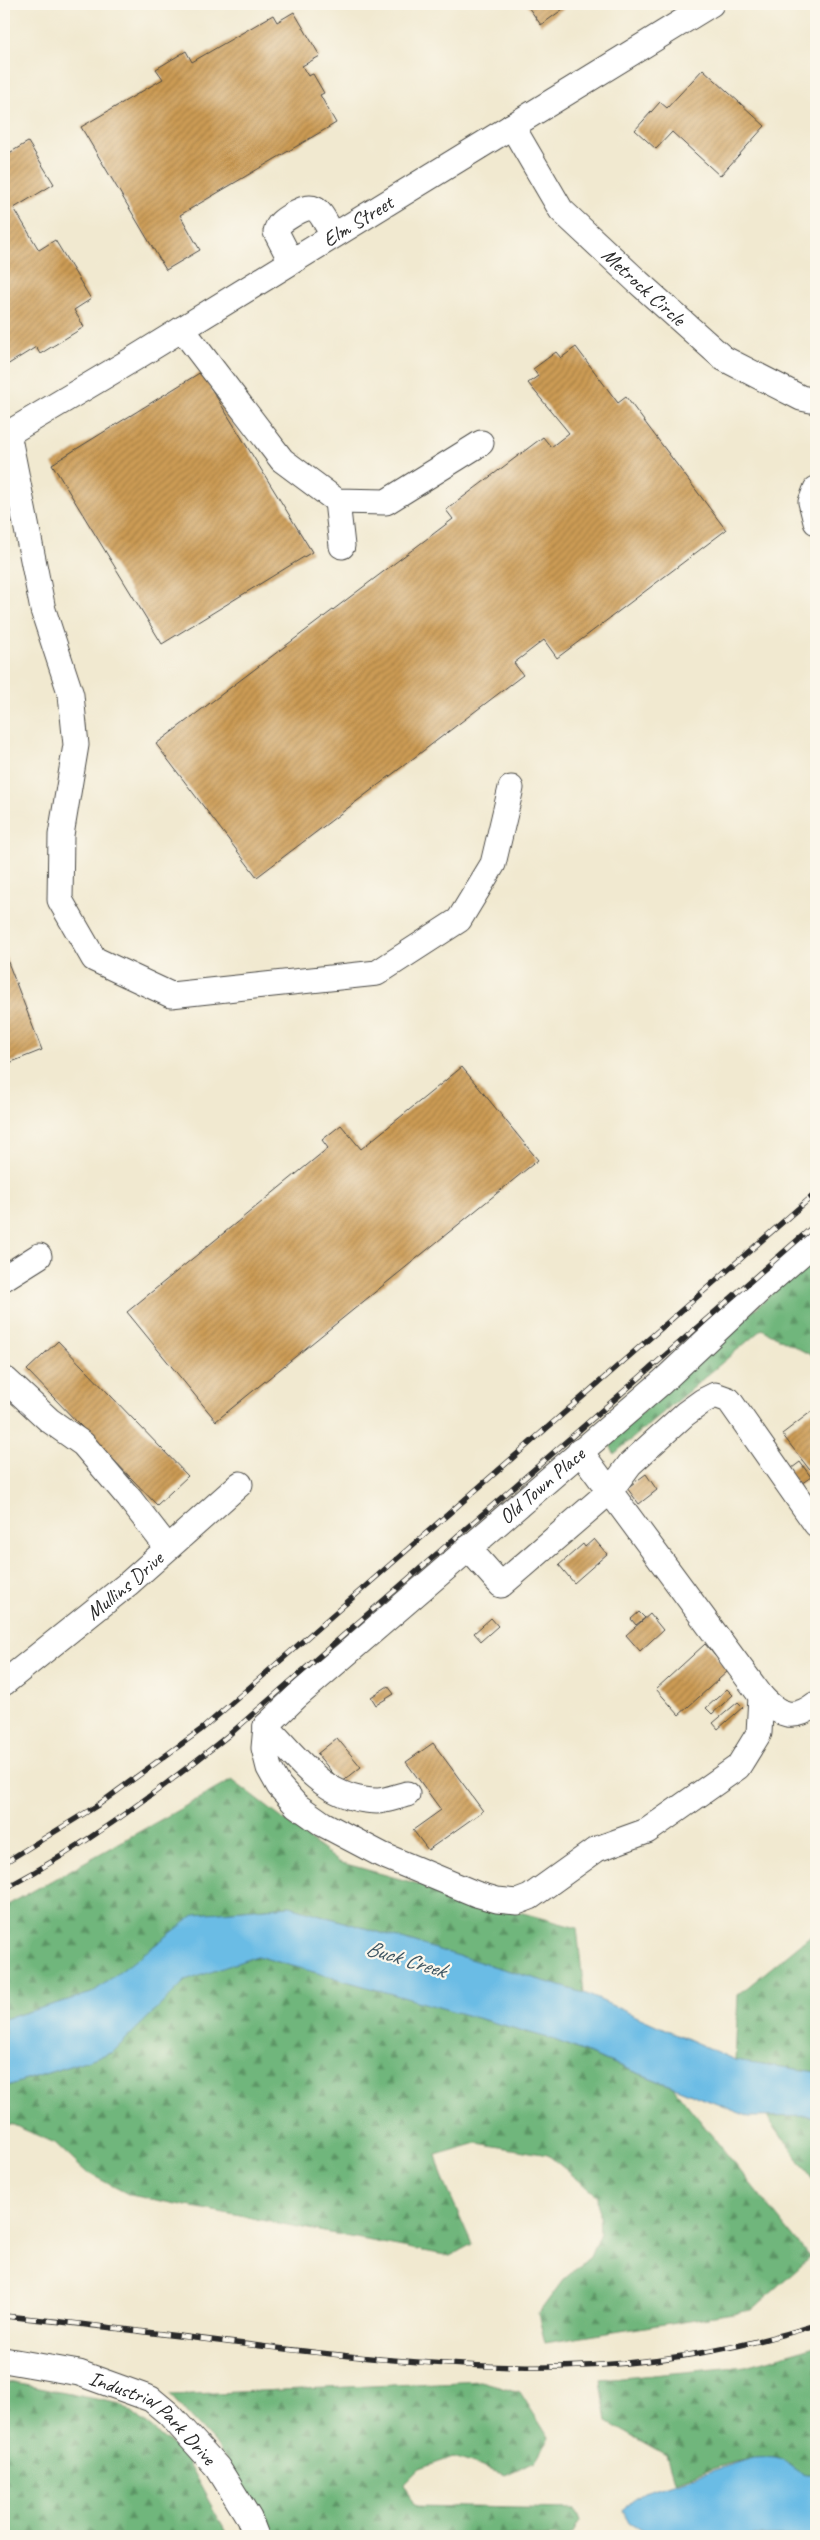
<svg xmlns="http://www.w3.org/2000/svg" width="820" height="2540" font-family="Caveat,sans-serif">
<defs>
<pattern id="forest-firs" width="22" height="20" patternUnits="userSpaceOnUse" patternTransform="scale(1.25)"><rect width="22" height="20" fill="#70b67b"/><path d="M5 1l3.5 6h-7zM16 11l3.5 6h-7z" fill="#5c9465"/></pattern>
<pattern id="building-hatch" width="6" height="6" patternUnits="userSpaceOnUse" patternTransform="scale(1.25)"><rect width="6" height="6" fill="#cc9b54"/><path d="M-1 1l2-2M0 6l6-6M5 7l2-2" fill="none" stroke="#a67f46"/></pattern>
</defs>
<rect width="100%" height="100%" fill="#fbf7ec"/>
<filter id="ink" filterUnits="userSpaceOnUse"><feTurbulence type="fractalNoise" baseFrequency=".02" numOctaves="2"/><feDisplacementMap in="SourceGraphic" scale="10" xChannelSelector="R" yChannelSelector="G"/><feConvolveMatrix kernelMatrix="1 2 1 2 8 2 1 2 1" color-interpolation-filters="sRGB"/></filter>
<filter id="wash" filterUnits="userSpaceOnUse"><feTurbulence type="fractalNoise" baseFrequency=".0096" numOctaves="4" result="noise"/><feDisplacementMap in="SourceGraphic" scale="20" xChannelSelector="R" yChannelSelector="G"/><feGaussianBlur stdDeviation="1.12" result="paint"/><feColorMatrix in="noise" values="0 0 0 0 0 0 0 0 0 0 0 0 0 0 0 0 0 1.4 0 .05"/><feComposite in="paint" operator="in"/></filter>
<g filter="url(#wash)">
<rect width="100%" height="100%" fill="#f1e9d0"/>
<g fill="url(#forest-firs)" stroke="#4e7053">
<path d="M816 1253V1358L762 1329 614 1454 609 1442Z"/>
<path d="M232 1780 339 1862 577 1928 584 1993 290 1906 197 1914 92 1993 4 2019V1907Z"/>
<path d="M816 1931V2072L735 2060 738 1995Z"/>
<path d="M257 1956 552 2039 673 2087 810 2258 752 2310 545 2343 538 2314 563 2280 590 2257 600 2233 598 2196 548 2155 477 2143 436 2155 443 2179 472 2244 450 2256 130 2195 86 2172 55 2143 11 2124 4 2126V2087L113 2052 185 1980Z"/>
<path d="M816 2116V2183L767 2117Z"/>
<path d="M816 2346V2473C797 2479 794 2464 779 2459 756 2451 698 2474 674 2481L666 2455 607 2422 601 2380 746 2366Z"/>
<path d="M4 2381 121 2404 183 2454 228 2536H4Z"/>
<path d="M481 2381 520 2392 549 2438 535 2461 505 2475 454 2457 419 2469 404 2484 413 2506 574 2509 579 2522 573 2533 568 2536H270L252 2499 214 2442 170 2395Z"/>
</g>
<g fill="#6abce5" stroke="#4a7488">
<path d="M290 1906 584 1993 735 2060 816 2072V2116L750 2117 552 2039 257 1956 185 1981 113 2052 4 2087V2019L92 1993 196 1914Z"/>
<path d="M753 2458C760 2458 774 2456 781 2460 793 2466 800 2478 816 2473V2536H651L629 2523 623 2511 630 2502 644 2492Z"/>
</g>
<g id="blocks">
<g fill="url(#building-hatch)">
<path d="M526 4H570L541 25Z"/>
<path d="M294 12 320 56 302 66 308 76 313 74 324 93 320 95 336 123 180 215 200 250 166 270 81 127 163 79 156 69 186 51 192 62 273 15 277 22Z"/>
<path d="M703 69 765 126 720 176 672 132 656 149 635 130 660 102 667 108Z"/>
<path d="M28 142 54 184 14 208 39 250 55 240 91 299 74 310 84 327 40 354 36 347 7 365 4 360V156Z"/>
<path d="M576 347 618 403 626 397 726 530 557 658 544 640 514 663 523 675 257 877 156 744 453 519 446 510 543 437 551 447 569 433 528 383 538 376 533 369 556 352 561 358Z"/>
<path d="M201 372 312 552 162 644 52 464Z"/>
<path d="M4 952 42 1050 4 1065Z"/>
<path d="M462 1067 538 1160 216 1421 127 1312 328 1148 322 1140 341 1125 361 1149Z"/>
<path d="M58 1341 188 1476 157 1505 27 1370Z"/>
<path d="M816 1408V1463L809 1469 782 1434Z"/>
<path d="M800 1462 811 1477 798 1486 788 1471Z"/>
<path d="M646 1474 657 1490 639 1504 627 1488Z"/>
<path d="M594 1539 607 1554 574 1583 559 1565 583 1544 585 1547Z"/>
<path d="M639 1612 645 1618 636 1625 631 1619Z"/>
<path d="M650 1614 663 1630 640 1651 626 1635Z"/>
<path d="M491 1618 498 1626 481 1641 474 1633Z"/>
<path d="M705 1644 728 1671 679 1715 656 1689Z"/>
<path d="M388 1686 394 1694 376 1705 371 1697Z"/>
<path d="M727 1689 733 1695 712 1714 706 1708Z"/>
<path d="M738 1702 743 1707 718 1729 713 1723Z"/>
<path d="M337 1738 361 1767 341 1783 317 1754Z"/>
<path d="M433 1743 483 1811 428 1850 413 1830 441 1810 406 1762Z"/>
</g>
</g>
</g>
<g filter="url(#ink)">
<use href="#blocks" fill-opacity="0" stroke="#494844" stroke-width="1"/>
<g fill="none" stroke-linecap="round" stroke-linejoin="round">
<g stroke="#494844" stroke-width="27">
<g id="minor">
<path id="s1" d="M512 126 561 210 638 282 723 358 801 398 816 401"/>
<path d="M291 261 276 232C278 223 284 220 292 215 318 198 320 214 333 235"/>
<path d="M182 329 282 460 337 501 386 502 481 443"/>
<path d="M8 433 43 610 71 695 76 745 61 835 60 900 94 959 171 995 377 973 459 920 493 864 511 788"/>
<path id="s2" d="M4 436 135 358 711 4"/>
<path d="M816 489 811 502 816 522"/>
<path d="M337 501 342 546"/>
<path d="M4 1278 39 1256"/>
<path d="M6 1380 49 1420 83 1444 129 1498 167 1547"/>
<path d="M468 1548 501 1585 610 1491 630 1464 685 1414 703 1401 715 1395 729 1400 816 1524"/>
<path id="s3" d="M4 1683 129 1583 240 1484"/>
<path d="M761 1696C779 1716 794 1721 816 1704"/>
<path d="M266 1726 264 1748 269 1768 279 1786 296 1805 323 1824 382 1855 476 1894 497 1900 517 1902 530 1897 597 1849 647 1831 738 1767 759 1733 761 1696 580 1451"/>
<path id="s4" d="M266 1726 296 1697 662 1382 763 1287 816 1241"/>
<path d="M266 1726C300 1760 324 1800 377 1801 386 1801 398 1796 407 1794"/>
<path id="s5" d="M4 2360 79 2373 151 2399 169 2414 218 2468 249 2518 256 2536"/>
</g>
</g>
<use href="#minor" stroke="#fff" stroke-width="25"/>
<g stroke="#2b2b2b" stroke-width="5.5">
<g id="rail">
<path d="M4 1863 98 1805 202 1729 816 1193"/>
<path d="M4 1889C85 1846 159 1791 230 1734L816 1224"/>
<path d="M4 2316C174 2332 344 2363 516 2367 617 2369 720 2355 816 2325"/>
</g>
</g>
<use href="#rail" stroke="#fbf7ec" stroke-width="4" stroke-dasharray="11" stroke-linecap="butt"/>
</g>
</g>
<g text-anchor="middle" stroke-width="4.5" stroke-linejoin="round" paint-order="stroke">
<g font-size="21" fill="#2b2b2b" stroke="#fbf7ec">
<text dy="7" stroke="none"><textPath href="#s2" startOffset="414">Elm Street</textPath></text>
<text dy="7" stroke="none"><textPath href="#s1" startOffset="210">Metrock Circle</textPath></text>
<text dy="7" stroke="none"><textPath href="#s4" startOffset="366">Old Town Place</textPath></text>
<text dy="7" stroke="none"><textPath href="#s3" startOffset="155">Mullins Drive</textPath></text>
<text dy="7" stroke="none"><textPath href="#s5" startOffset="164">Industrial Park Drive</textPath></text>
</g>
<g font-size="22" font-style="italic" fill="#3e5663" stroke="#fbf7ec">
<text transform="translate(406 1958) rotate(17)" y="8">Buck Creek</text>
</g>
</g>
<rect width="820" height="2540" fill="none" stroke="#fbf7ec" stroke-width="20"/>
</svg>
